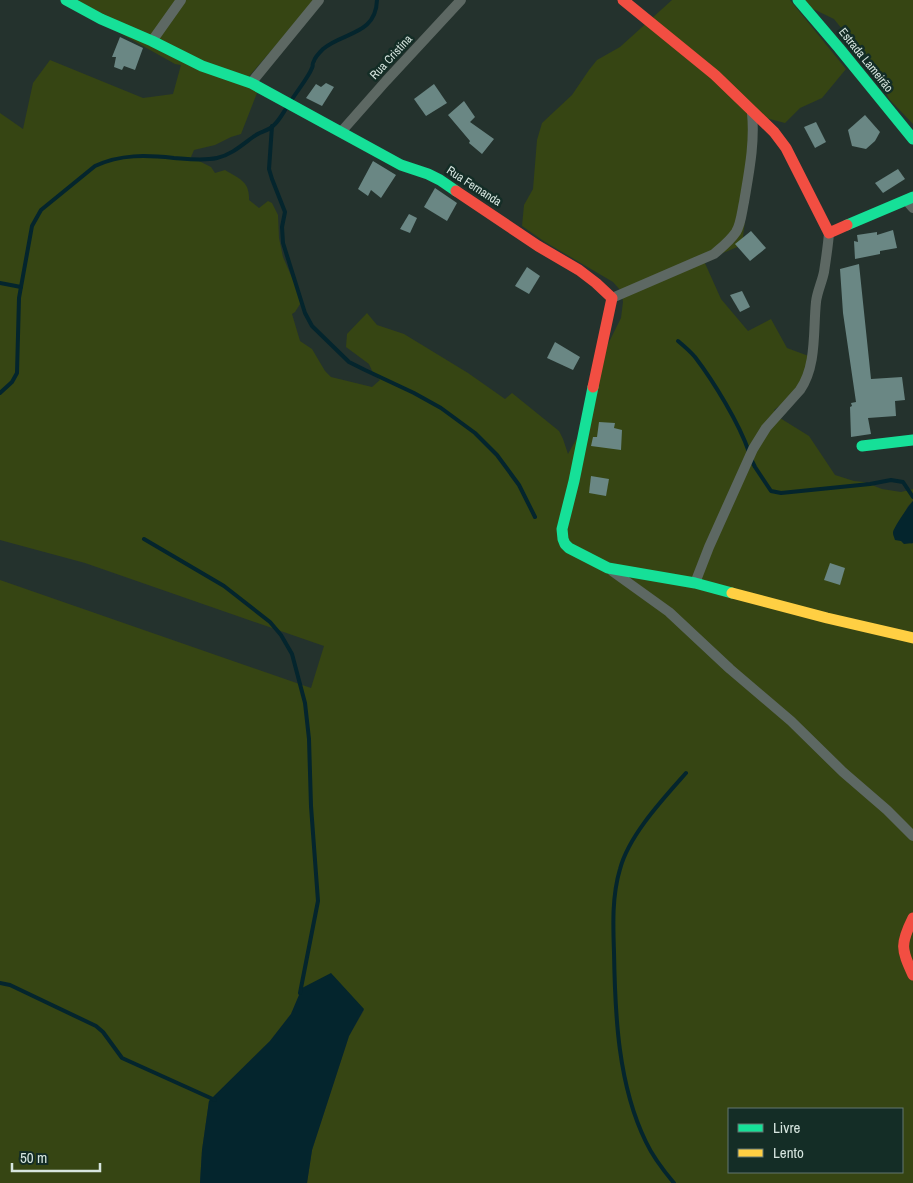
<svg xmlns="http://www.w3.org/2000/svg" width="913" height="1183" viewBox="0 0 913 1183" font-family="'Archivo Narrow',sans-serif">
<style>
.green{fill:#364513;fill-rule:evenodd}
.water{fill:#04252d}
.lines{fill:none;stroke-linecap:round;stroke-linejoin:round}
.stream{stroke:#04252d;stroke-width:4}
.building{fill:#6a8784}
.street{stroke:#5d6863;stroke-width:10}
.fast{stroke:#16e098;stroke-width:11}
.slow{stroke:#ffcf43;stroke-width:11}
.jam{stroke:#f24e42;stroke-width:11}
.labels{text-anchor:middle;stroke-width:5;stroke-linejoin:round;paint-order:stroke}
.street-label{font-size:12px;fill:#d6e5df;stroke:#142d26}
</style>
<rect width="100%" height="100%" fill="#24322d"/>
<!-- green -->
<g class="green">
<path d="M61,0h254l-71,82 13,11 -16,41 -10,3 -16,8 -21,5 -3,7 20,10 4,6 10,-3c13,8 25,11 24,30l10,8 9,-7 4,2 6,12 1,23 4,19 19,44 -7,11 -3,2 8,27 12,8 13,22 6,6 41,10 8,-7 -7,-7 -4,-9 -23,-17 1,-13 20,-21 10,12 27,9 64,39 37,26 7,-6 47,38 4,8 5,15 14,-25 26,-85 13,-26 2,-16 -2,-11 -8,-9 -68,-40 -23,-16 2,-21 9,-16 4,-49 5,-17 30,-28 17,-25 8,-10 23,-13 52,-47h118l56,69 -24,29 -22,10 -15,15 -27,-7 -16,129 -38,16 17,38 27,32 23,-12 16,29 27,10 -9,28 -31,24 6,8 29,18 26,39 19,6 10,1 18,7 19,3 12,-3v12l-5,5 -4,8 7,30 2,-1v640h-606l5,-33 37,-114 15,-26 -62,-22 -11,26 -21,27 -61,60 -7,49 -2,33h-200v-603l311,108 13,-42 -239,-83 -85,-23v-427l23,16 10,-46 17,-23 93,38 30,-4 8,-29 -6,-1zM729,1109h173v63h-173z"/>
<polygon points="804,0 913,0 913,124 889,99 874,69 834,19 809,7"/>
</g>
<!-- water -->
<g class="water">
<path d="M913,501v42l-9,1 -3,-3 -6,-1c-1,-4 -2,-4 -2,-8 1,-5 16,-27 20,-31z"/>
<polygon points="331,973 364,1009 349,1036 312,1150 307,1183 200,1183 202,1150 209,1101 270,1041 291,1014 302,988"/>
</g>
<g class="lines">
<!-- stream -->
<g class="stream">
<path d="M291,101c6,-10 17,-23 21,-33 2,-5 -1,-2 2,-7 1,-4 6,-9 9,-12 20,-17 53,-14 54,-49"/>
<polyline points="272,126 269,169 272,179 285,212 282,227 283,243 305,313 312,326 349,362 365,370 414,393 441,408 475,433 497,455 519,485 535,517"/>
<polyline points="0,283 21,287"/>
<path d="M678,341c6,5 12,10 17,16 19,25 44,66 54,95"/>
<path d="M0,393l12,-11 5,-9 2,-75 13,-72 9,-16 54,-44c26,-12 51,-11 79,-8 14,1 29,3 43,0 14,-3 25,-13 36,-21 6,-5 15,-6 20,-11 6,-5 10,-13 14,-19"/>
<polyline points="751,459 755,467 771,491 781,493 870,484 891,480 903,482 913,497"/>
<polyline points="144,539 224,586 270,622 281,635 292,654 305,703 309,739 311,806 318,901 300,993"/>
<polyline points="0,983 10,985 96,1026 103,1032 122,1058 215,1100"/>
<path d="M674,1183c-11,-13 -21,-26 -28,-41 -28,-57 -31,-127 -32,-190 -1,-28 -2,-56 6,-83 9,-34 43,-70 66,-96"/>
</g>
</g>
<!-- building -->
<g class="building">
<polygon points="120,37 143,48 135,70 124,66 122,70 114,67 116,57 112,57"/>
<polygon points="326,83 334,87 322,106 306,98 316,84 321,87"/>
<polygon points="434,84 447,103 426,116 414,99"/>
<polygon points="464,101 475,117 470,122 494,139 482,154 469,143 470,141 448,115"/>
<polygon points="865,115 880,132 875,141 866,149 852,146 848,130"/>
<polygon points="816,122 826,142 815,148 804,127"/>
<polygon points="373,161 396,175 381,198 371,190 368,196 358,189"/>
<polygon points="898,169 905,179 883,193 875,183"/>
<polygon points="435,188 457,203 447,221 424,207"/>
<polygon points="409,214 417,218 410,233 400,229"/>
<polygon points="893,230 897,248 880,251 880,254 855,259 854,241 858,242 857,235 877,232 877,235"/>
<polygon points="751,231 766,248 750,261 735,244"/>
<polygon points="859,264 871,379 902,377 905,400 895,401 896,416 868,418 871,434 851,437 850,407 852,406 851,403 856,402 843,313 840,269"/>
<polygon points="527,267 540,276 529,294 515,286"/>
<polygon points="742,291 750,307 740,312 730,295"/>
<polygon points="555,342 580,357 573,370 547,358"/>
<polygon points="599,422 615,423 614,428 622,430 621,450 591,446 593,437 597,437"/>
<polygon points="591,476 609,479 606,496 589,493"/>
<polygon points="830,563 845,568 840,585 824,580"/>
</g>
<g class="lines">
<!-- street -->
<g class="street">
<polyline points="152,41 181,0"/>
<polyline points="251,83 319,0"/>
<polyline points="341,132 386,81 461,0"/>
<polyline points="906,200 913,208"/>
<path d="M612,298l102,-44c8,-7 16,-13 22,-22 5,-8 6,-21 8,-30 5,-30 11,-59 8,-89"/>
<polyline points="612,571 669,612 730,669 791,721 843,772 887,810 913,836"/>
<path d="M695,583l14,-36 44,-98 13,-21 34,-38c17,-24 13,-60 16,-88 1,-10 6,-20 8,-30 2,-13 4,-26 5,-39"/>
</g>
<!-- fast -->
<g class="fast">
<polyline points="66,0 101,19 152,41 202,66 251,83 401,165 428,174 440,180 456,191"/>
<polyline points="798,0 839,48 913,139"/>
<polyline points="847,225 913,197"/>
<polyline points="593,387 574,481 562,529 563,539 565,544 569,548 608,568 695,583 732,593"/>
<polyline points="862,446 913,440"/>
</g>
<!-- slow -->
<polyline class="slow" points="732,593 827,618 913,638"/>
<!-- jam -->
<g class="jam">
<polyline points="623,0 715,75 774,132 786,148 829,233 847,225"/>
<polyline points="456,191 538,246 579,270 596,283 612,298 593,387"/>
<path d="M913,918c-13,26 -12,31 0,57"/>
</g>
</g>
<g class="labels">
<!-- street labels -->
<g class="street-label">
<text transform="translate(391 57) rotate(-47)" y="4">Rua Cristina</text>
<text transform="translate(866 60) rotate(51)" y="4">Estrada Lameirão</text>
<text transform="translate(474 186) rotate(33)" y="4">Rua Fernanda</text>
</g>
</g>
<!-- legend -->
<rect x="728" y="1108" width="175" height="65" fill="#142d26" stroke="#627770"/>
<rect x="738" y="1124" width="25" height="8" fill="#16e098" stroke="#627770"/>
<text x="773" y="1133" font-size="15" fill="#d6e5df">Livre</text>
<rect x="738" y="1149" width="25" height="8" fill="#ffcf43" stroke="#627770"/>
<text x="773" y="1158" font-size="15" fill="#d6e5df">Lento</text>
<!-- scale -->
<path d="M12 1163v8h88v-8" fill="none" stroke="#d6e5df" stroke-width="2.5"/>
<text x="20" y="1163" font-size="15" fill="#d6e5df" stroke="#142d26" stroke-width="4" paint-order="stroke">50 m</text>
</svg>
